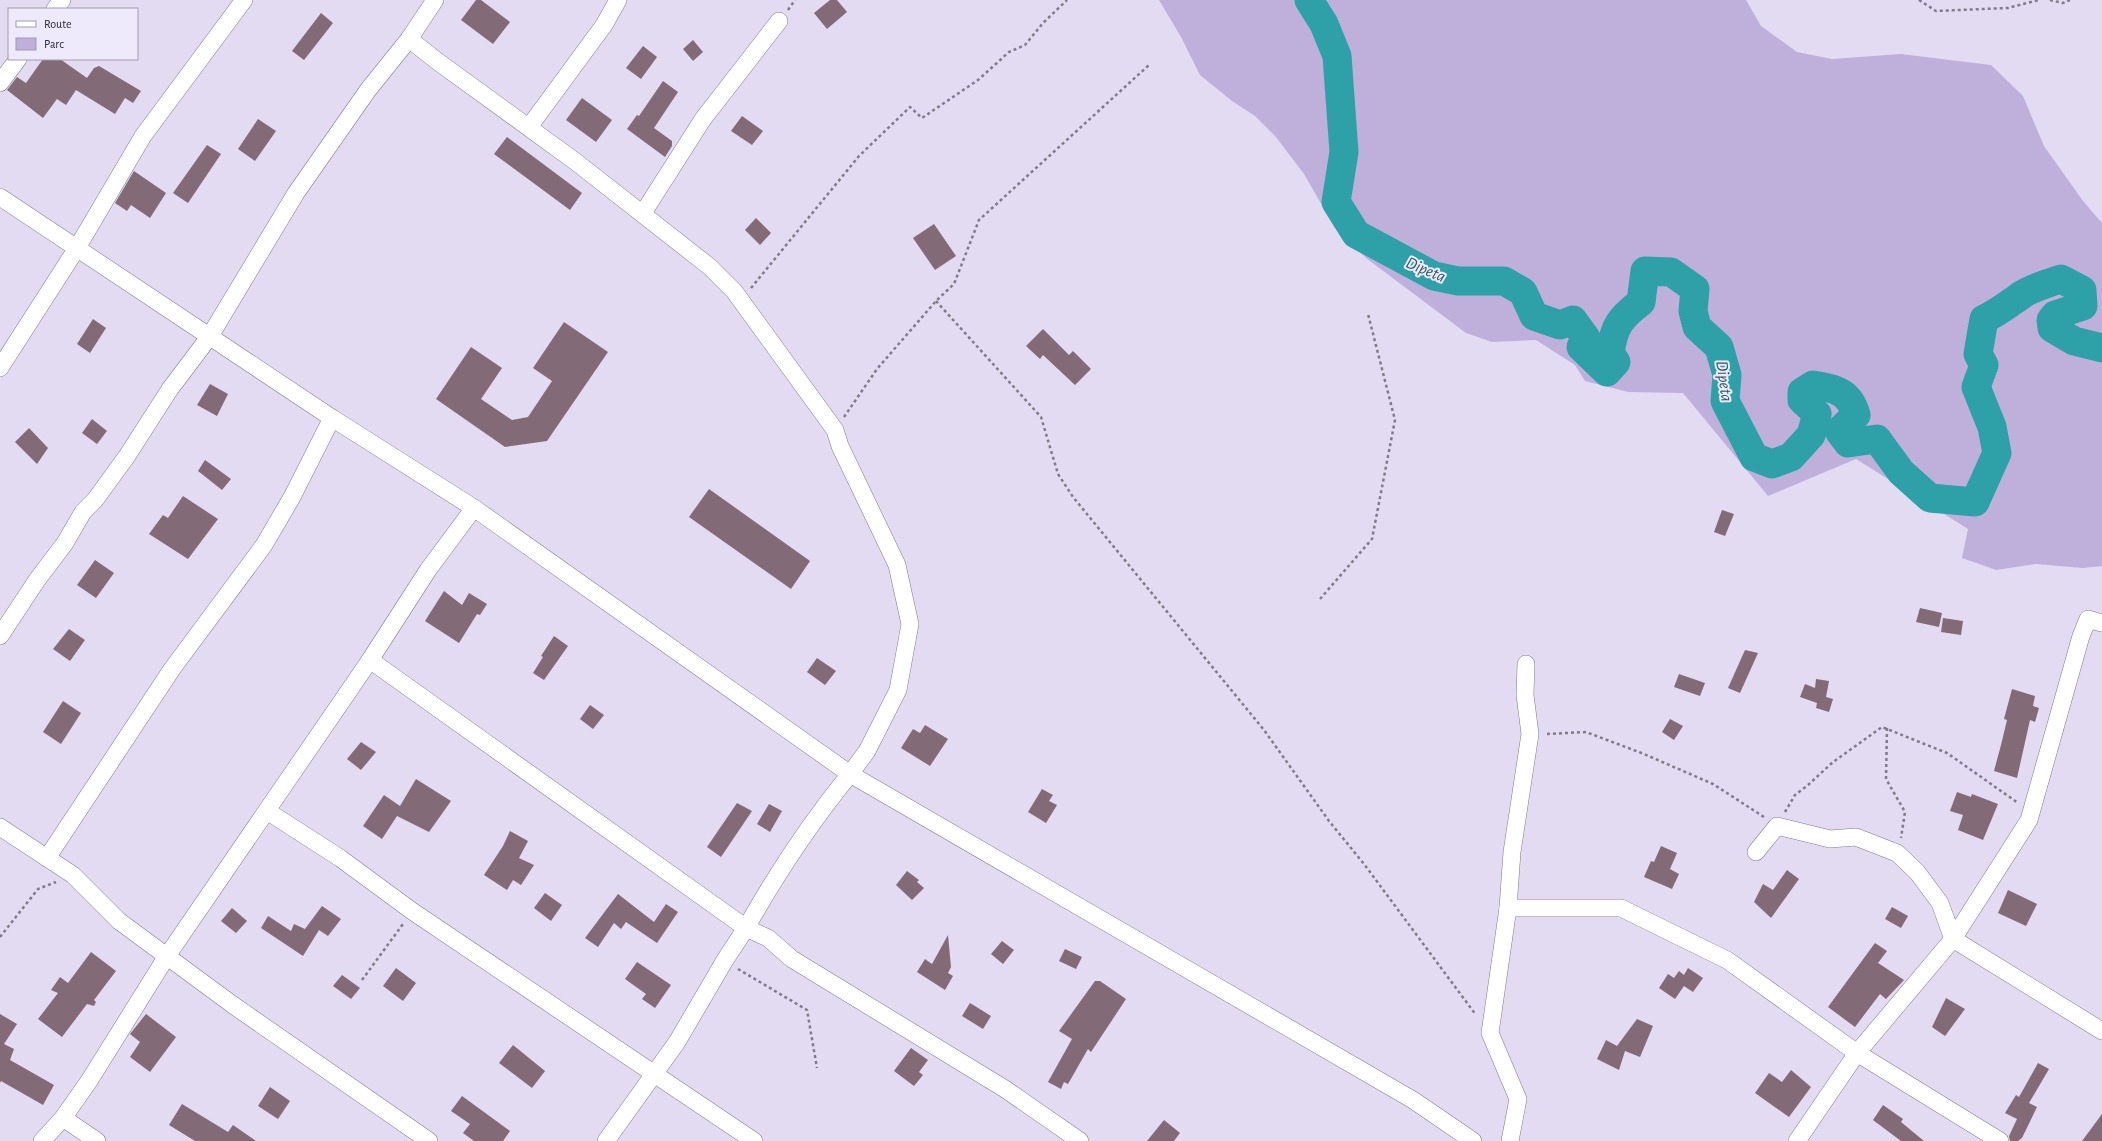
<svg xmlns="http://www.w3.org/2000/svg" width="2102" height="1141" viewBox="0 0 2102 1141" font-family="'Alegreya Sans',sans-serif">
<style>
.green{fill:#bfb0db}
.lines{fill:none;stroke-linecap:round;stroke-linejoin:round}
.river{stroke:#2ea1a8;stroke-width:29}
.building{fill:#826b76}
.minor-casing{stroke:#817a8f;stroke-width:18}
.path{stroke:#807b8a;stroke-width:2.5;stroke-dasharray:3 3;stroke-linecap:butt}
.minor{stroke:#fff;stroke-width:17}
.labels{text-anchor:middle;stroke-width:4;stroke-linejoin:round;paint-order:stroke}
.water-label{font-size:17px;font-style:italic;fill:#29585b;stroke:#efe9fc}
</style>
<rect width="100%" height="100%" fill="#e3dbf2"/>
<!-- green -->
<polygon class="green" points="1159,0 1746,0 1761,26 1797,52 1832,59 1901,54 1991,65 2023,96 2044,146 2083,201 2102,223 2102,566 2083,568 2036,564 1996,570 1962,558 1968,529 1856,459 1768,496 1683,393 1628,392 1585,381 1575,365 1536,340 1492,342 1466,333 1366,258 1335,228 1304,174 1276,137 1255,116 1232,101 1200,75 1181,37"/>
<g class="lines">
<!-- river -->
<path class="river" d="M1309,0l15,24 13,32 7,96 -8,50 20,32 78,42 24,5h46l19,11 11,24 26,9 13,-5 13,18 -5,9 26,25 9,-10 -6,-9c4,-27 10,-35 31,-51l4,-31 26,1 24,17 -2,22 4,16 22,20 8,28 -2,26 29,56 18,7 19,-7 20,-22 6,-21 -15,-14v-8l11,-7c22,3 37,7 43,30l-17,16 9,12 29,-4 24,33 29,26 45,4 22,-49 -5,-26 -16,-40 8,-22 -6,-11 6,-35c14,-6 26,-16 39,-25 12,-7 25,-11 38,-15l21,11 1,16 -28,9 -4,5 1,8 22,13 28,7"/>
</g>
<!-- building -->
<g class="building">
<polygon points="476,0 481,0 510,22 493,44 461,20"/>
<polygon points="830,0 837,0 847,12 827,29 814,13"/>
<polygon points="321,13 333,23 304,60 292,51"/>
<polygon points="693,40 703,52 693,61 683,49"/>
<polygon points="643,46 657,57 641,79 626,68"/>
<polygon points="43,59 60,59 87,78 94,68 99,66 141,91 133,103 125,98 115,114 76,90 66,105 57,99 43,118 7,90 17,77 26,83"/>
<polygon points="663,81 678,92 654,128 672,141 672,146 665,157 627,129 637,115 639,116"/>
<polygon points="582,98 612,120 596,142 566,120"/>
<polygon points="742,116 763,131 752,145 731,131"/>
<polygon points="258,119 276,131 255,161 238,149"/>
<polygon points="507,137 582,193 570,210 494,154"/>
<polygon points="207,145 221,154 188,203 173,193"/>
<polygon points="134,171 166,193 150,218 131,205 127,211 115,203"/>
<polygon points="756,218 771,233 760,245 745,230"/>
<polygon points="934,224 956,256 935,270 913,238"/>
<polygon points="93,319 106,328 90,353 77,344"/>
<polygon points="564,322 608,352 547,441 505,447 436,399 471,347 502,368 481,399 512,420 528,417 552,381 533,368"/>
<polygon points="1043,329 1069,355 1073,351 1091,369 1075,385 1043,355 1040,359 1026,346"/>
<polygon points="210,384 228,394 217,416 197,405"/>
<polygon points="92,419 107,431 97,444 82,433"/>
<polygon points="29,428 48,448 37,464 15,442"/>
<polygon points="205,460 231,479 222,490 198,471"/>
<polygon points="709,489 810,561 791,589 689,517"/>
<polygon points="183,496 218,519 188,559 149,534 163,515 168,518"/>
<polygon points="1722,510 1734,514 1725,536 1714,532"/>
<polygon points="95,560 114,573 96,598 77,585"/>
<polygon points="444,591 462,605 469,593 487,604 480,615 477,614 459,643 425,621"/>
<polygon points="1920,608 1942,613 1939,627 1916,622"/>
<polygon points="1943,618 1963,621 1961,635 1941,632"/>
<polygon points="69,629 85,640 70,661 53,649"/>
<polygon points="554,636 568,646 544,680 533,673 543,657 541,656"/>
<polygon points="1745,650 1758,653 1740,693 1728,688"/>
<polygon points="817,658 836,671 825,685 807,672"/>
<polygon points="1679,674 1705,683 1700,696 1674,687"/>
<polygon points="1816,679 1829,681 1826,697 1833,699 1829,712 1816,708 1817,703 1800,697 1805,684 1815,688"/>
<polygon points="2012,689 2035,696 2033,706 2039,708 2035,722 2030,720 2017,778 1994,771 2001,745 2007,720 2004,719"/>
<polygon points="63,701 81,713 61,744 43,732"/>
<polygon points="590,705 604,715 593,729 580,719"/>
<polygon points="1670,719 1683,726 1674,740 1662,732"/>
<polygon points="925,725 948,739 930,766 901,748 913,729 920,733"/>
<polygon points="361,742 376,752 361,770 347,759"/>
<polygon points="416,779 451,801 429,832 397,816 382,839 363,826 384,795 400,806"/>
<polygon points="1042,789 1053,795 1049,801 1057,805 1046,823 1028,812"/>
<polygon points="1957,792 1971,797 1972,794 1998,804 1983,840 1958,830 1963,815 1950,811"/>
<polygon points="737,803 752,811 721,857 707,847"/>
<polygon points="769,804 782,811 770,832 757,824"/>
<polygon points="510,831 528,841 519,858 534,865 521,885 513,880 507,890 484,875 503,846"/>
<polygon points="1661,846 1677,853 1670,869 1679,874 1672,889 1644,877 1651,861 1654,862"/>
<polygon points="1787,870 1799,879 1771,918 1754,902 1763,884 1773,890"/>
<polygon points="907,871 919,880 917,882 924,888 912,900 896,885"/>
<polygon points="2008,890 2037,904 2026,926 1998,913"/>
<polygon points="545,893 562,905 551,921 534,908"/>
<polygon points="618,894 654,922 666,904 678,912 657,943 626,922 621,929 614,923 598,947 585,938"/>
<polygon points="322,906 341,919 328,936 319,930 303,956 261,928 268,916 291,931 294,924 305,929"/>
<polygon points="1892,907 1908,916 1901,928 1885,919"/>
<polygon points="232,908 247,921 236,933 221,921"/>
<polygon points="948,935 951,967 948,973 953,976 945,990 917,972 925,959 932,964"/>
<polygon points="1002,941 1014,950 1003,964 991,954"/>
<polygon points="1875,943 1887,951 1878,963 1904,980 1886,999 1880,994 1855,1027 1828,1007"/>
<polygon points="1065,949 1082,957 1076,969 1059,961"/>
<polygon points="91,952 116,971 94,1000 96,1002 94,1006 87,1004 62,1037 38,1019 58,993 51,990 60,977 68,983"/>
<polygon points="637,962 671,985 655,1008 642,999 646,994 625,979"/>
<polygon points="396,968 416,983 403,1001 383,986"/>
<polygon points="1688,968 1703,978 1693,992 1684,986 1675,999 1659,988 1668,974 1674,978 1679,971 1684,975"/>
<polygon points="342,975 360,988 351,999 333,986"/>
<polygon points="1095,981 1100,981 1126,999 1091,1052 1088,1049 1068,1084 1064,1082 1061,1089 1048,1082 1072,1039 1059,1031"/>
<polygon points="1946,998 1965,1009 1945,1036 1932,1027"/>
<polygon points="970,1003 991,1016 983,1029 962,1016"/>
<polygon points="0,1014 17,1024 4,1044 14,1049 10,1060 54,1085 43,1105 1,1081 0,1083"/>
<polygon points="146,1014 176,1037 150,1072 130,1057 140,1042 130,1034"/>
<polygon points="1637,1019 1653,1026 1640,1057 1625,1051 1619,1070 1597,1059 1606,1040 1617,1046"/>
<polygon points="513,1045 545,1071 532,1088 499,1063"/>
<polygon points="911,1048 928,1060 919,1072 923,1075 914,1086 894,1071"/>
<polygon points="2038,1063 2049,1069 2029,1103 2037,1107 2022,1138 2018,1141 2010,1141 2009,1136 2017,1119 2005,1113 2016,1095 2019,1097"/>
<polygon points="1791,1070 1811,1087 1789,1117 1755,1093 1769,1073 1782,1082"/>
<polygon points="270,1087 290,1101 278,1119 258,1106"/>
<polygon points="462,1096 510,1131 503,1141 474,1141 463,1133 470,1124 451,1111"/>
<polygon points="182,1104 228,1132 233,1125 256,1141 195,1141 169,1125"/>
<polygon points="1883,1105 1903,1119 1901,1122 1924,1141 1901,1141 1873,1120"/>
<polygon points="2102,1114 2102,1141 2082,1141"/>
<polygon points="1164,1120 1180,1133 1174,1141 1147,1141"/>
</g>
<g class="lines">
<defs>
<g id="minor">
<polyline points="55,9 62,0"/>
<polyline points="409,39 437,61 576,162 710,267 734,291 835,430 840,446 897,565 910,624 898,690 867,751 850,774 1413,1100 1473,1141"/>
<polyline points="0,83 18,59"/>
<polyline points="529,127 604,25 618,0"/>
<path d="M0,197l332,221 142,90 376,266c-40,49 -73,99 -104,154l-376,-268"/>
<polyline points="643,213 703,119 779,21"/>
<polyline points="0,368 77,248 143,136 244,0"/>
<polyline points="0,636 37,580 65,543 83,512 95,500 127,456 170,389 210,336 296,193 368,90 409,39 435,0"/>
<polyline points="267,811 340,858 412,911 754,1141"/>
<polyline points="0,827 73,875 119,921 233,1005 429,1141"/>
<polyline points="1756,852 1777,826 1830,839 1856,837 1897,853 1917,872 1940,903 1953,939 2102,1031"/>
<polyline points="47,858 172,669 264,545 292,497 332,418"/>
<polyline points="1508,908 1621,908 1727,960 1857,1053 2000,1141"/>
<polyline points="63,1118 97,1141"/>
<polyline points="42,1141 63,1118 89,1081 167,956 370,660 428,570 474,508"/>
<polyline points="606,1141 677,1042 725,960 746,928 768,938 792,959 1005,1089 1080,1141"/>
<polyline points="1510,1141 1518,1099 1490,1033 1508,908 1512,852 1530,734 1525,695 1526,664"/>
<polyline points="1797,1141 1857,1053 1953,939 2029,820 2081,636 2088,619 2102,623"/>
</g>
</defs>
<!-- minor casing -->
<use href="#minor" class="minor-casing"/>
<!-- path -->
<g class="path">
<polyline points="1919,0 1936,11 2008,8 2039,0"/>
<polyline points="2050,0 2063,3 2070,0"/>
<polyline points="788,10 795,0"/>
<polyline points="751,288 859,156 910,107 922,118 978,80 1009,52 1025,45 1043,23 1067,0"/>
<polyline points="936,301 1041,417 1058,474 1073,497 1264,730 1329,821 1364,864 1476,1015"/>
<polyline points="844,417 877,369 936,301 954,284 979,220 1149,65"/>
<polyline points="1320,599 1372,539 1395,420 1368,314"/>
<polyline points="1887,728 1886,779 1905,812 1901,838"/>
<polyline points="1547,734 1586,732 1644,754 1713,784 1764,817"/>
<polyline points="1785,812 1795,795 1808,785 1833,762 1882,727 1947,753 2018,803"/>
<polyline points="0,937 38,889 56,882"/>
<polyline points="738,969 807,1010 817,1068"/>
<polyline points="362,980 403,924"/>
</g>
<!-- minor -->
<use href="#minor" class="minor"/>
</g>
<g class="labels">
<!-- water labels -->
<g class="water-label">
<text transform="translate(1426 269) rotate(23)" y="6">Dipeta</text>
<text transform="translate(1725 381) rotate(82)" y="6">Dipeta</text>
</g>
</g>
<!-- legend -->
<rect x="8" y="8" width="130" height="52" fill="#efe9fc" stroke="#a29dac"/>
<rect x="16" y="21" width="20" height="6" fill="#ffffff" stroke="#a29dac"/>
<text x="44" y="28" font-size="12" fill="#2e2b33">Route</text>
<rect x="16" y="38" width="20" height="12" fill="#bfb0db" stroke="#a29dac"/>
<text x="44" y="48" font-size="12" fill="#2e2b33">Parc</text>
</svg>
